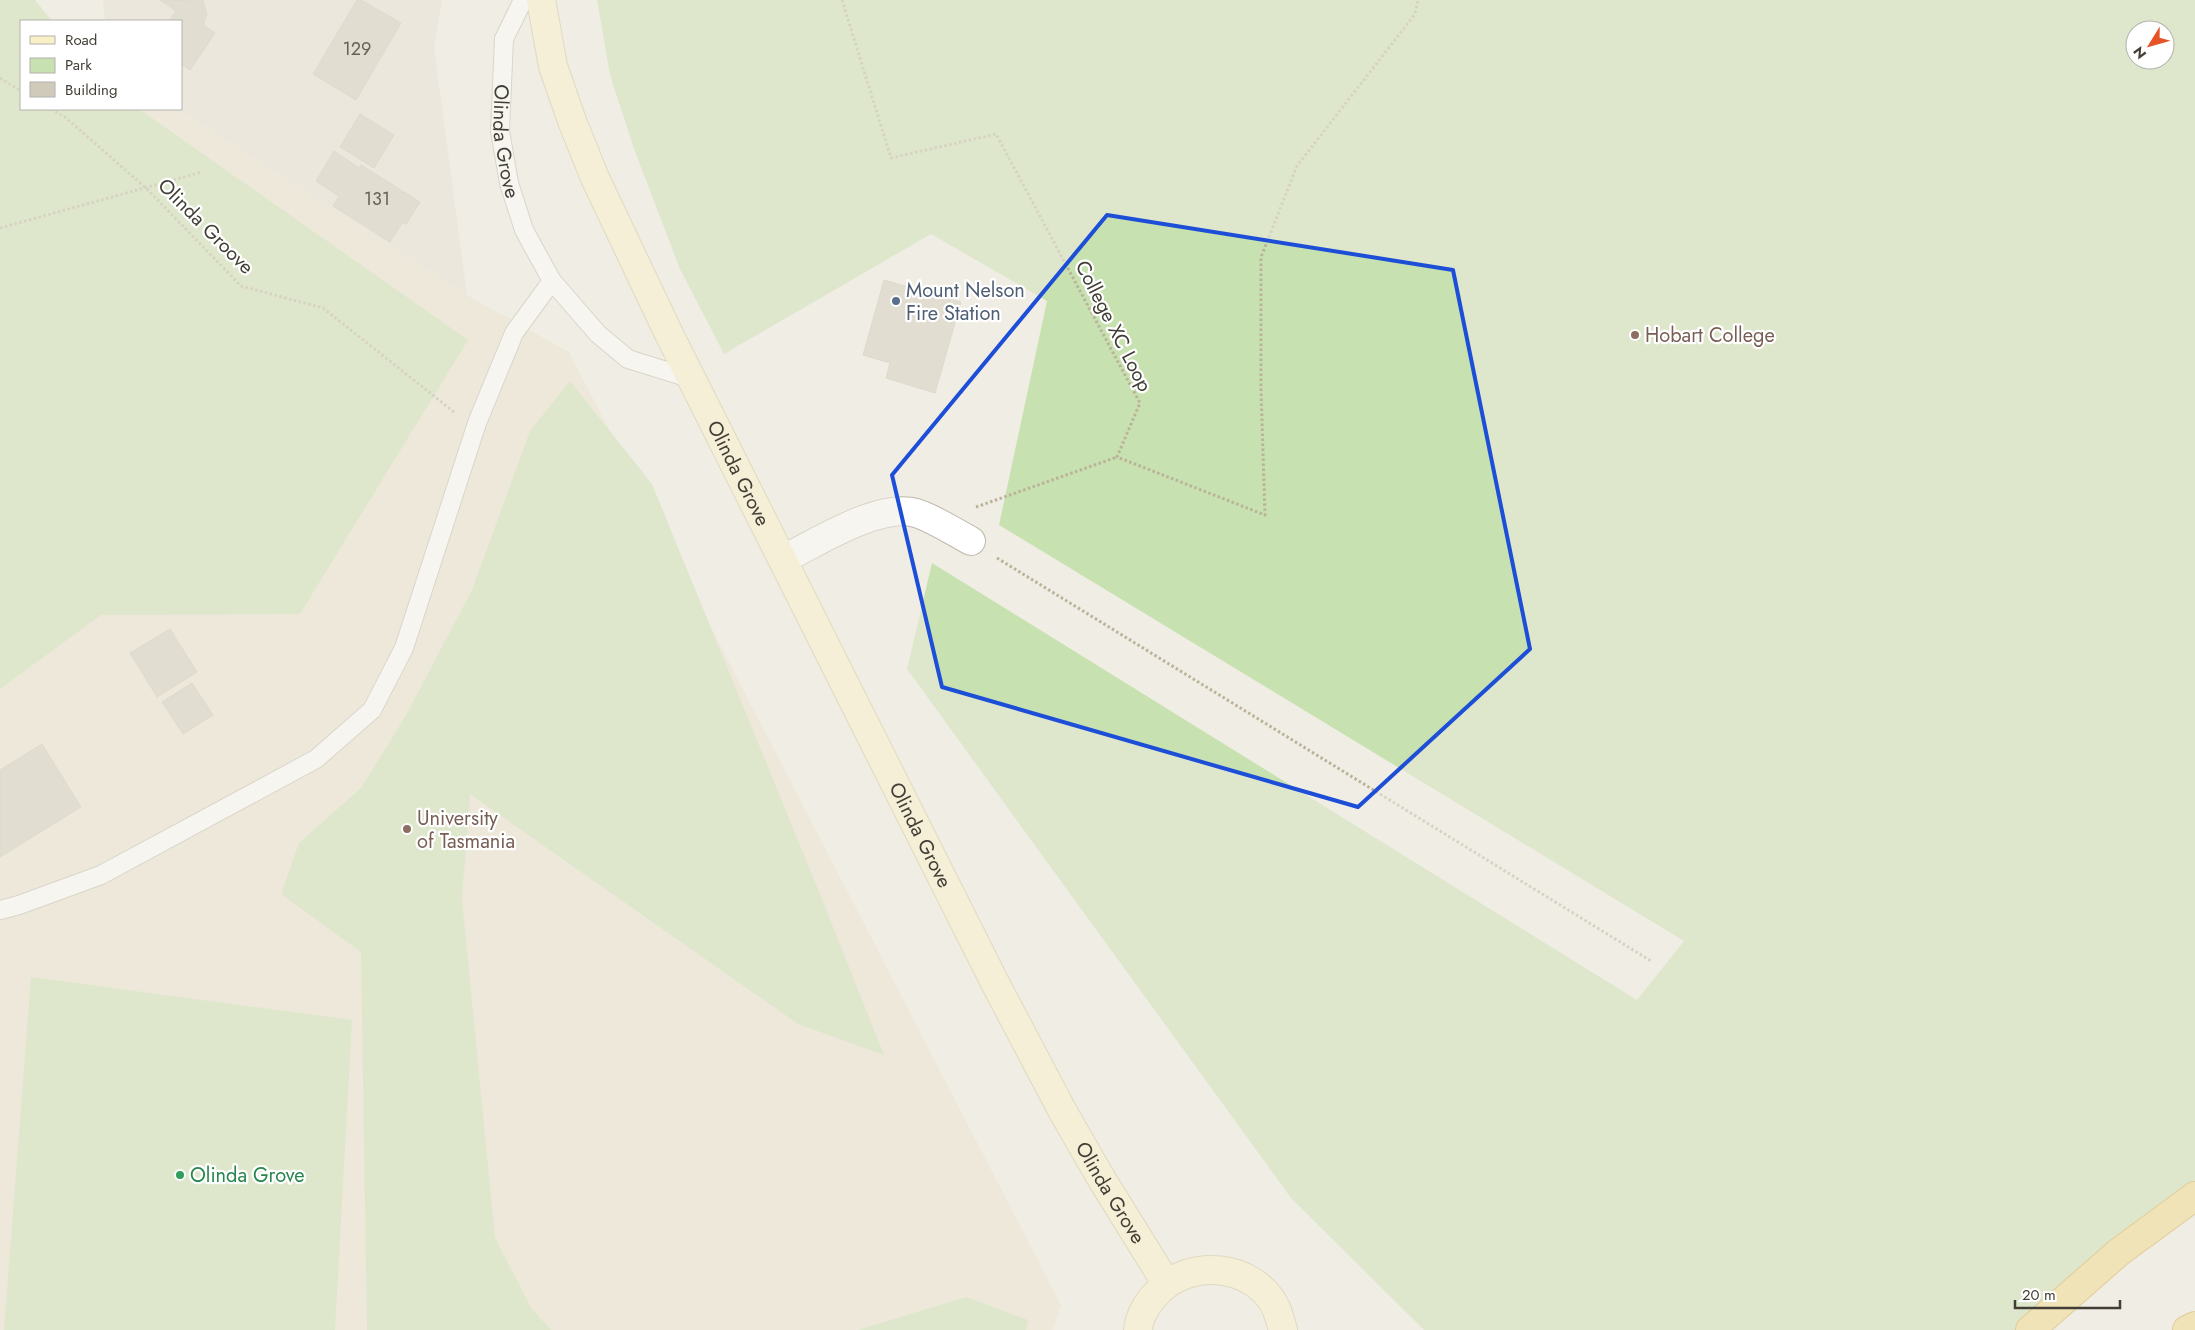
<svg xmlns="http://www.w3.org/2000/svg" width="2195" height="1330" viewBox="0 0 2195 1330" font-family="Jost,sans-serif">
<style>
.residential{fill:#e4e0d3}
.education{fill:#e8e3cf}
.green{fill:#c7e1b0;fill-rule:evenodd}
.building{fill:#d0cabb;stroke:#cac2af}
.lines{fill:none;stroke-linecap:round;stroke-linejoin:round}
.service-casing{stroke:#bdb8ab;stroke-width:20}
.minor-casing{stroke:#bdb8ab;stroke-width:30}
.secondary-casing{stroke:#ccc297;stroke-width:30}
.trunk-casing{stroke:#cda541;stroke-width:30}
.path{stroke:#bbb29a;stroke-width:3;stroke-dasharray:2.5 2.5;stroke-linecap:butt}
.service{stroke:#fff;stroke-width:18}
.minor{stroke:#fff;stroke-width:28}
.secondary{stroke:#f9f1c5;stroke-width:28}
.trunk{stroke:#f2d884;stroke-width:28}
.marked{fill:none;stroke:#1d4ed8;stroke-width:4;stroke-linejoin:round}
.service-dot{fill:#5c6f8a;stroke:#fff;stroke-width:2}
.education-dot{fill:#8d6e63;stroke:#fff;stroke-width:2}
.leisure-dot{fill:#2e9e5b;stroke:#fff;stroke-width:2}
.labels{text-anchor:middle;stroke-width:4.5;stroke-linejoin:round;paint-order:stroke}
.number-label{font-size:18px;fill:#666156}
.street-label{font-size:20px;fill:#423e35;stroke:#fff}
.service-label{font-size:20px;fill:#4e5e75;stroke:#fff;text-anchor:start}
.education-label{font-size:20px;fill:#785e54;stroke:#fff;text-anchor:start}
.leisure-label{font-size:20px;fill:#27864d;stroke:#fff;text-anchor:start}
</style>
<rect width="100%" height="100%" fill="#f0ede4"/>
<!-- residential -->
<polygon class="residential" points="103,0 442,0 434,47 467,295 177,109 181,109 181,21 105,21"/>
<!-- education -->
<polygon class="education" points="0,0 5,0 21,21 21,109 177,109 467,295 569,352 1061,1305 1053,1330 0,1330"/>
<!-- green -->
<g class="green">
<polygon points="0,0 35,0 52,21 21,21 21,109 139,109 468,340 300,614 101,615 0,689"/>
<path d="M597,0h1598v1196l-165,134h-606l-133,-132 -384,-529 25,-106 705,437 47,-59 -685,-416 48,-224 -116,-67 -207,120 -44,-85 -46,-120 -24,-74zM2135,30h30v30h-30z"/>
<polygon points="570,381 652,484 818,889 884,1055 798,1024 470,794 462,899 495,1238 531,1308 551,1330 367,1330 361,952 281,894 299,843 361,788 405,717 472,590 530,431"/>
<polygon points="31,977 352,1020 335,1330 4,1330"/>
<polygon points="966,1297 1028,1320 1026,1330 858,1330"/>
</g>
<!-- building -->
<g class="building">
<polygon points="160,0 203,1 207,14 203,25 215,33 190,70 181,64 181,21 169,21 176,11"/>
<polygon points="357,0 361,0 401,23 356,100 313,74"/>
<polygon points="360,114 394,135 374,168 340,147"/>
<polygon points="334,151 359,168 361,165 420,202 406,224 402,223 390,242 333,206 339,196 316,181"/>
<polygon points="884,280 961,302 935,393 886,378 890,363 863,355"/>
<polygon points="170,629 197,672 157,697 130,653"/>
<polygon points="192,683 213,715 183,734 162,702"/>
<polygon points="42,744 81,807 0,857 0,770"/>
</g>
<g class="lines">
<defs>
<g id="service">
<path id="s1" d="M523,0l-19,39 -4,92 9,52 15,47 28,51 46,53 30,25 64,20"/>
<polyline points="0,910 19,905 101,875 316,759 372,710 404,648 477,423 514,333 552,281"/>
</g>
<path id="minor" d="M783,559c34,-16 96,-57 133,-46 19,6 38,19 55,28"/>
<g id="secondary">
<path id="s2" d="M541,0l12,66 19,55 23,57 73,154 326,649 69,131 38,66 65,105"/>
<path d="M1138,1330c1,-14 10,-28 19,-37 32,-35 97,-30 119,15 3,7 5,15 7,22"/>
</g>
<g id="trunk">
<polyline points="2030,1330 2119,1252 2195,1196"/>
<polyline points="2187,1330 2195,1326"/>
</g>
</defs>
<!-- service casing -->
<use href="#service" class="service-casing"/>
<!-- minor casing -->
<use href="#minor" class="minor-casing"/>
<!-- secondary casing -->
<use href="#secondary" class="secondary-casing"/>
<!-- trunk casing -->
<use href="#trunk" class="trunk-casing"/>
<!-- path -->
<g class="path">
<polyline points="842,0 891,158 996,134 1140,403 1117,457 1265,515 1261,390 1261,257 1297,166 1415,14 1418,0"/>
<polyline points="0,78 21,91"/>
<polyline points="51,109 65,117 146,188 241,286 323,308 454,412"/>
<polyline points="0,228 202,172"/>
<polyline points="976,507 1117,457"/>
<polyline points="997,558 1651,961"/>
</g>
<!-- service -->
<use href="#service" class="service"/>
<!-- minor -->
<use href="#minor" class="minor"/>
<!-- secondary -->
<use href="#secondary" class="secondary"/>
<!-- trunk -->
<use href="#trunk" class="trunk"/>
</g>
<!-- marked area -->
<path d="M0 0H2195V1330H0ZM1107,215l346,55 77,379 -172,158 -416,-120 -50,-212z" fill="#f0ede4" fill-opacity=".55" fill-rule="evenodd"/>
<path class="marked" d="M1107,215l346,55 77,379 -172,158 -416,-120 -50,-212z"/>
<!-- markers -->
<circle class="service-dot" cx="896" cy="301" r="5"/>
<g class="education-dot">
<circle cx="1635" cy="335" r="5"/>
<circle cx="407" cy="829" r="5"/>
</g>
<circle class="leisure-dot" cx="180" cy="1175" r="5"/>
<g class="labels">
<!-- number labels -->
<g class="number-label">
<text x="357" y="55">129</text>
<text x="377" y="205">131</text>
</g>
<!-- street labels -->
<g class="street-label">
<text dy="7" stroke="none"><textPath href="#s1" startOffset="146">Olinda Grove</textPath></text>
<text transform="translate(206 226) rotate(45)" y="7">Olinda Groove</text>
<text transform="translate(1114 326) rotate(63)" y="7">College XC Loop</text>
<text dy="7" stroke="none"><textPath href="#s2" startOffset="515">Olinda Grove</textPath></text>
<text dy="7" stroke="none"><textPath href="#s2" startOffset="920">Olinda Grove</textPath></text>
<text dy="7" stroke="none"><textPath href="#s2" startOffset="1325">Olinda Grove</textPath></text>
</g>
<!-- service labels -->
<g class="service-label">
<text x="906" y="297">Mount Nelson<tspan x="906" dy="23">Fire Station</tspan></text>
</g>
<!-- education labels -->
<g class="education-label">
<text x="1645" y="342">Hobart College</text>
<text x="417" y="825">University<tspan x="417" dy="23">of Tasmania</tspan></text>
</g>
<!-- leisure labels -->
<g class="leisure-label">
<text x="190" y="1182">Olinda Grove</text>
</g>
</g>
<!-- legend -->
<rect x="20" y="20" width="162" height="90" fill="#ffffff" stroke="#b3b2ae"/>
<rect x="30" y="36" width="25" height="8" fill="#f9f1c5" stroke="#b3b2ae"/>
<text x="65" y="45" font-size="15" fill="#423e35">Road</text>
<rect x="30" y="58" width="25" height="15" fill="#c7e1b0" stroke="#b3b2ae"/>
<text x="65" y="70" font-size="15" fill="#423e35">Park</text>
<rect x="30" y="82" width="25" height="15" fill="#d0cabb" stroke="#b3b2ae"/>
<text x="65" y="95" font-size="15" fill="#423e35">Building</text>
<!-- north arrow -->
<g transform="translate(2150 45) rotate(233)"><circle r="24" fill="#ffffff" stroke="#b3b2ae"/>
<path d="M0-4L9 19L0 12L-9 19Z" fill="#e55327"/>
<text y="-8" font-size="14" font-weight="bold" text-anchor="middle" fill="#423e35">N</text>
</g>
<!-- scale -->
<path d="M2015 1300v8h105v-8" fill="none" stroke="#423e35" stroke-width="2.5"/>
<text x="2022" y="1300" font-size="15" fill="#423e35" stroke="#ffffff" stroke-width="4" paint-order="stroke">20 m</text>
</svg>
